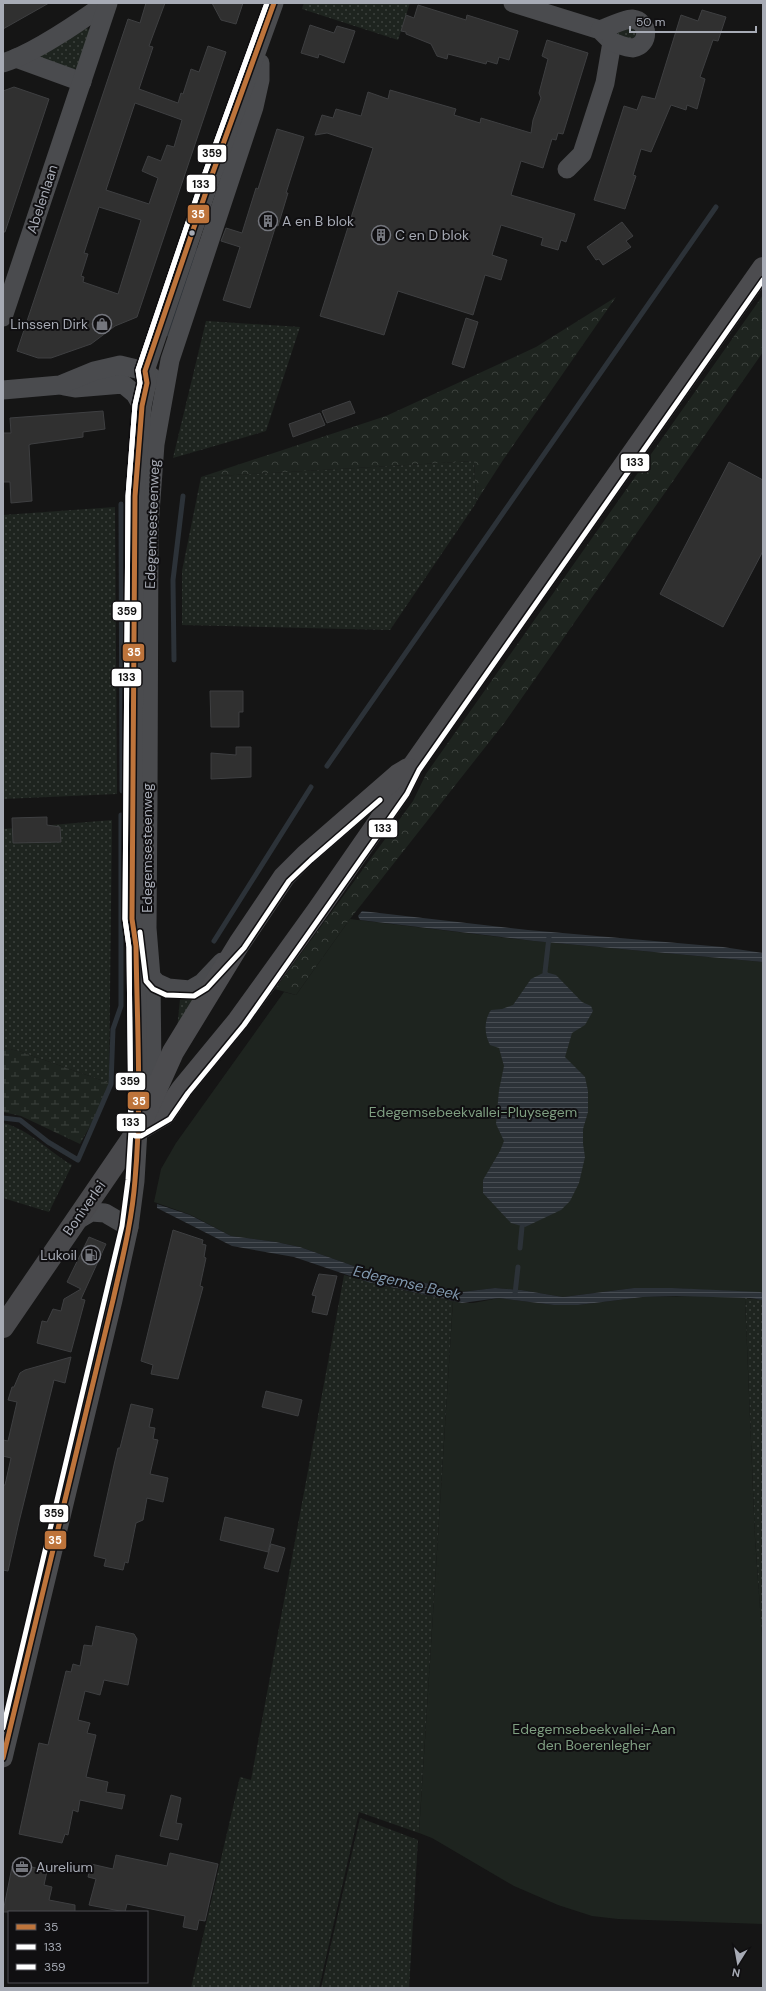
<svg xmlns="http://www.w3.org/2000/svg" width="766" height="1991" viewBox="0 0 766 1991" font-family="'DM Sans',sans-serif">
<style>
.grass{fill:url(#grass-dots)}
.forest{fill:url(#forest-crowns)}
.wetland{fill:url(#wetland-marsh)}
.park{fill:#1e241f}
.water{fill:url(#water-rules)}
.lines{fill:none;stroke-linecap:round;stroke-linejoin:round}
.stream{stroke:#2c3238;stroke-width:5}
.building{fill:#303030;stroke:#3e3f41;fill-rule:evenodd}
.street{stroke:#4a4b4e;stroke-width:19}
.secondary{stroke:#49494c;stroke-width:22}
.highway{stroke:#4c4c4f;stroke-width:22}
.bus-1-casing{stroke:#100f11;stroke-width:8}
.bus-2-casing{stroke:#100f11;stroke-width:8}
.bus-3-casing{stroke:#100f11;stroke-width:8}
.bus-1{stroke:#be743b;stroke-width:5}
.bus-2{stroke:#fff;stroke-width:5}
.bus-3{stroke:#fff;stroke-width:5}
.bus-dot{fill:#a7abb5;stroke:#100f11;stroke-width:1.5}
.labels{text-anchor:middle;stroke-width:4;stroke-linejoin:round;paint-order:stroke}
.street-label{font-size:14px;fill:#a7abb5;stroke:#100f11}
.poi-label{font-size:14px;fill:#a7abb5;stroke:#100f11;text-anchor:start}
.park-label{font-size:14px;fill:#7f9f82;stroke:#100f11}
.water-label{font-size:15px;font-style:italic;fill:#8098ae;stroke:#100f11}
.line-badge{stroke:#100f11;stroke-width:1.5}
.badge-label{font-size:11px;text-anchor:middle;font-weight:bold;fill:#fff}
.pale-badge-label{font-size:11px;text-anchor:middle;font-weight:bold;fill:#111}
</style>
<defs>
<pattern id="grass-dots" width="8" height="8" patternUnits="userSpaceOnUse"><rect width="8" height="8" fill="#1e241f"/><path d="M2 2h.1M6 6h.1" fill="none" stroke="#3c413d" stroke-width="1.8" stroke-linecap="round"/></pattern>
<pattern id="forest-crowns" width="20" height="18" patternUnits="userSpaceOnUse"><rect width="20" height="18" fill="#1e241f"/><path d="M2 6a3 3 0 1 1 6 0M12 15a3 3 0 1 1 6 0" fill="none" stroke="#3c413d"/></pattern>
<pattern id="wetland-marsh" width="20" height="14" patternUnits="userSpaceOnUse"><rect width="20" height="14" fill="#1e241f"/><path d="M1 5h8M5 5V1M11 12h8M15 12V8" fill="none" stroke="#3c413d"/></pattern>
<pattern id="water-rules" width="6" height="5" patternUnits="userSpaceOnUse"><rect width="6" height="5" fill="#2c3238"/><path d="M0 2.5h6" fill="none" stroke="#484d53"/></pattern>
</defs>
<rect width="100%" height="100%" fill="#151515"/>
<!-- grass -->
<g class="grass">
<polygon points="304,3 410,3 398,40 302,9"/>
<polygon points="637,26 635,40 617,35 618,32"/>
<polygon points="87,27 90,32 77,68 73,70 40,59 38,53"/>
<polygon points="206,321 300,327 266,431 173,458"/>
<polygon points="474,461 476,503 390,630 182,625 182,571 201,477"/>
<polygon points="115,507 117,794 3,799 3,515"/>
<polygon points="112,820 109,1083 19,1051 3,1048 3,829"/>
<polygon points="190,997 194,999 177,1030 180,999"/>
<path d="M3,1123c26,6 46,29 69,42l-23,47 -46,-14z"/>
<polygon points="344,1275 384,1286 453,1301 419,1833 359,1812 319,1988 191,1988 240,1777 251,1780"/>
<polygon points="745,1298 763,1300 763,1650 755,1538"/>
<polygon points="360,1818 418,1840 409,1988 321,1988"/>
</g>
<!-- forest -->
<g class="forest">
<polygon points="763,295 763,352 505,722 350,919 296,995 275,989 413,801 426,774"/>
<polygon points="616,297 503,460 476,502 474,461 201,477 386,416 536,347"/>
</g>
<!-- wetland -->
<polygon class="wetland" points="3,1048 19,1051 109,1083 99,1110 80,1144 21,1116 3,1112"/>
<!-- park -->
<g class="park">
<polygon points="350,919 534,941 763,962 763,1293 672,1288 634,1288 563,1297 521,1290 495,1288 461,1292 430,1284 365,1270 300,1247 276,1242 231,1236 191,1215 154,1202 161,1169 176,1143 284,992 296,995"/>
<polygon points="698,1296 745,1298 755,1538 763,1650 763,1924 618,1919 592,1916 558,1905 514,1886 432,1838 419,1833 453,1301 462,1303 473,1303 499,1298 554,1305 578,1305 643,1297"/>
</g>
<!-- water -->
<g class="water">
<polygon points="362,911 528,930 723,947 763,953 763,962 534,941 360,920 358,916"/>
<path d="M545,972l11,3 26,27 9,4 2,5 -8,14 -13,8 -7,24 20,20 3,14v21l-5,17v15l2,13 -6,26 -9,18 -9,9 -36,17 -14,-4 -28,-30v-13l17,-29 4,-10 -8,-17 3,-34 5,-24 -5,-18 -9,-3c-6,-11 -6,-25 1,-35l11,-1 11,-4 18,-26z"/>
<polygon points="157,1204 190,1215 231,1236 276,1242 300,1247 365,1270 430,1284 461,1292 495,1288 521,1290 563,1297 634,1288 672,1288 760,1292 763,1293 763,1300 750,1298 676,1296 643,1297 578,1305 554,1305 499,1298 462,1303 368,1282 294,1257 232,1246 157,1208"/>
</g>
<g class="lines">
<!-- stream -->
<g class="stream">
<polyline points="168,334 196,251"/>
<polyline points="121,504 122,791"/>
<polyline points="174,660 173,580 183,496"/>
<polyline points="327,766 716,207"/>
<polyline points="214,941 311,787"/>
<polyline points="545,972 549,937"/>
<polyline points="3,1118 20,1120 48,1142 78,1160 111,1084 113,1029 121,1006 121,815"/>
<polyline points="520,1248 522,1227"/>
<polyline points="515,1294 518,1267"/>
</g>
</g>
<!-- building -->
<g class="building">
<polygon points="3,3 49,3 3,29"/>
<path d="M146,3h19l-16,43 4,1 -14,42 39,14 3,-10 2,1 8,-25 8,3 9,-26 18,6 -89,265 -22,9 -24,18 -40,14h-13l-21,-7 111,-332 12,4zM135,103l47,17 -8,27 -7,-2 -6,16 -13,-5 -6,15 16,7 -9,26 -43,-14zM99,207l42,13 -23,74 -35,-12 1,-5 -3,-1 7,-22 -4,-1z"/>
<polygon points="212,3 243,3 236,24 221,20"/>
<polygon points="418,5 466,20 467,15 518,31 509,60 499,57 497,64 487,61 486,64 448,54 447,59 437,56 431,44 406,34 406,32 401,31 406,15 414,18"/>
<polygon points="702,10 726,17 718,41 713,40 700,77 705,79 697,109 687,105 686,110 671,105 651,152 641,149 633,175 636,176 625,209 594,200 624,106 637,110 642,96 655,99 681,15 698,21"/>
<polygon points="310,25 334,33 337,26 355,31 344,63 319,54 318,58 301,53"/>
<polygon points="547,40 588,53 563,134 558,133 556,140 552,139 543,168 521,161 511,195 575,214 566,242 561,240 558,250 541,245 543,238 501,225 492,255 507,260 501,280 485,275 473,315 398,291 384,335 320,316 373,148 327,133 315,135 322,115 333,118 336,109 361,116 368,92 388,99 390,90 456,109 454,115 480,123 481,118 531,133 533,120 541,98 539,93 548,59 542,56"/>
<polygon points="14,87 49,99 5,232 3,232 3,91"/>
<polygon points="277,129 304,137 286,193 288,193 278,226 276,225 250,308 223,300 240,247 221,241 226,228 242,233 256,188 258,189"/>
<polygon points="622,222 633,236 626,241 631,247 603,265 599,259 596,260 587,247"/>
<polygon points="466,318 478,322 464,368 452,364"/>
<polygon points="350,401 355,413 327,423 322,411"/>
<polygon points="103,411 105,429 83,432 83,437 31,444 29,445 32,501 11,503 10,482 3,482 3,433 11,433 10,418"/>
<polygon points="320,413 325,425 293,437 289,424"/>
<polygon points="729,462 763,480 763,551 723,627 660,594"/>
<polygon points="210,691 243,691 243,712 239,712 239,727 211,727"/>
<polygon points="236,747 251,747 251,777 211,779 211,753 236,755"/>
<polygon points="47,817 47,825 60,827 61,842 13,843 12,818"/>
<polygon points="173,1230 203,1240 202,1244 206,1245 204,1257 206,1258 200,1286 203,1287 178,1379 151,1374 153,1365 141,1361"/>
<polygon points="89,1237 106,1244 81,1299 85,1300 71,1352 37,1343 42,1321 47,1322 53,1309 61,1311 64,1299 81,1289 67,1282"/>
<polygon points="319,1274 337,1276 327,1315 312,1312 316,1296 312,1295"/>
<polygon points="71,1357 65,1383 54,1380 19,1522 8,1571 3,1570 3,1485 5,1485 11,1458 3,1456 3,1440 8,1441 17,1402 8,1400 12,1387 14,1387 20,1373 25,1370"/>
<polygon points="266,1391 302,1400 298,1416 262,1407"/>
<polygon points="131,1404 153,1409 149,1427 155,1428 153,1439 158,1440 150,1474 168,1478 163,1502 147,1498 143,1520 136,1523 128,1563 125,1562 123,1570 104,1566 106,1559 94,1556 114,1465 118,1448 120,1448"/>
<polygon points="225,1517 274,1529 268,1552 220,1540"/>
<polygon points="271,1544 285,1548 278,1572 264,1568"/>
<polygon points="96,1626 134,1634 137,1639 128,1685 104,1680 100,1695 85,1691 78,1720 90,1723 87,1733 96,1735 86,1777 108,1782 106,1792 125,1795 122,1809 80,1800 78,1812 73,1810 68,1835 65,1834 62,1843 19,1834 39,1743 48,1745 66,1671 71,1672 73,1664 80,1666 84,1645 92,1646"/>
<polygon points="171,1795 181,1798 176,1823 182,1824 178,1840 160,1836"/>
<polygon points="170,1853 218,1864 205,1921 199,1920 197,1930 183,1927 185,1916 127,1904 125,1912 89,1905 96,1879 88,1877 91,1864 113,1869 116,1855 167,1866"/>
<polygon points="13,1862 47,1871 44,1885 52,1887 49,1900 75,1905 75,1912 3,1912"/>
</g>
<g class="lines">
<!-- street -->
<g class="street">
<polyline points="513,3 600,30 612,42 605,83 582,154 567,169"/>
<path d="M600,30c8,-3 24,-11 32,-11 18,2 18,26 1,29 -6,0 -15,-4 -21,-6"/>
<polyline points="16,58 82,82"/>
<path d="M3,63c32,-10 75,-40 103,-60"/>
<polyline points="3,317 108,3"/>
<polyline points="64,386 75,388 123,384 135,394 142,406"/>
<polyline points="3,390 60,385 94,371 120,365 145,371 154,379"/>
<polyline points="151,977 157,983 168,988 190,990 202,983 222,962"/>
<polyline points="146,1097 152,1072 151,977 147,928 148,801 149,527 155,444 170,360 254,107 260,80 260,63"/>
<polyline points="74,1222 91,1212 105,1213 129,1227"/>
<polyline points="3,1758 113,1300 129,1227 135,1181 138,1130 136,946 132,919 135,496 142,406 147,383 145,371 208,186 274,3"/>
</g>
<!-- secondary -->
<polyline class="secondary" points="3,1327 138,1130"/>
<!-- highway -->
<g class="highway">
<polyline points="138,1130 165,1114 182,1089 238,1021 318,910 401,790 413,766 763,268"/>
<polyline points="138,1130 173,1052 239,944 284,877 306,855 398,775 408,769"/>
</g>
<defs>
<path id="bus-1" d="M3,1758l110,-458c9,-40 19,-79 22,-120 7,-77 2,-156 1,-234l-4,-27 3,-423 7,-90 5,-23 -2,-12 63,-185 66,-183"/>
<g id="bus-2">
<polyline points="267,3 201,184 138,370 140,383 135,405 128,496 125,919 129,947 131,1130 135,1136 141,1136 170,1119 188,1093 244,1025 407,794 419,770 763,280"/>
<polyline points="140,932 146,981 153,989 166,995 194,996 207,988 244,948 289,881 311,860 380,800"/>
</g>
<polyline id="bus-3" points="3,1728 122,1226 128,1180 131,1130 129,947 125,919 128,496 135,405 140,383 138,370 201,184 267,3"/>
</defs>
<!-- bus-1 casing -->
<use href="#bus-1" class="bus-1-casing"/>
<!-- bus-2 casing -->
<use href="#bus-2" class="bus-2-casing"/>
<!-- bus-3 casing -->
<use href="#bus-3" class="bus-3-casing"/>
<!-- bus-1 -->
<use href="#bus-1" class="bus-1"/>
<!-- bus-2 -->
<use href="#bus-2" class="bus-2"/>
<!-- bus-3 -->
<use href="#bus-3" class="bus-3"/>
</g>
<!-- icons -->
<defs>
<symbol id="building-ring" viewBox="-11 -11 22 22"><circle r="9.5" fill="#100f11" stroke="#74767d" stroke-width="1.5"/><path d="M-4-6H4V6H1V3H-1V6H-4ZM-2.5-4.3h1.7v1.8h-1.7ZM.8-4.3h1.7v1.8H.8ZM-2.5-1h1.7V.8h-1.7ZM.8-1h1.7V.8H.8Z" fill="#74767d"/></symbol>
<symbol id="shop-ring" viewBox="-11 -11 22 22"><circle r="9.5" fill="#100f11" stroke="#74767d" stroke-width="1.5"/><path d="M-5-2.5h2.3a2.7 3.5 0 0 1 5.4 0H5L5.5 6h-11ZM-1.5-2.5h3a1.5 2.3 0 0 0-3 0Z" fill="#74767d"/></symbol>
<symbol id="fuel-ring" viewBox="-11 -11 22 22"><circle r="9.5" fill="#100f11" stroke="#74767d" stroke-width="1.5"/><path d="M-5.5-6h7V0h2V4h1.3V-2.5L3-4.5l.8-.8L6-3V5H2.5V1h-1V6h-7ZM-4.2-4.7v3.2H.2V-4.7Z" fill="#74767d"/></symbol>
<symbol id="office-ring" viewBox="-11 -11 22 22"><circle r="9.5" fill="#100f11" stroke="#74767d" stroke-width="1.5"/><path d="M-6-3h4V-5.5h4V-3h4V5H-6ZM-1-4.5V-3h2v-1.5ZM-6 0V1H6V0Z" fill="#74767d"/></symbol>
</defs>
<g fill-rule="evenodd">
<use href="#building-ring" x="257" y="210" width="22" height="22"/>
<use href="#building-ring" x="370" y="224" width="22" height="22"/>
<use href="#shop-ring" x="91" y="313" width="22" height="22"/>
<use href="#fuel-ring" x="80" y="1244" width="22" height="22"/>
<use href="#office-ring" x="11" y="1856" width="22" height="22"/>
</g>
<!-- markers -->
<circle class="bus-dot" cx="192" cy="233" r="3.5"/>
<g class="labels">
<!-- street labels -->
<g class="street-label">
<text transform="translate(42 199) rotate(-72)" y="5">Abelenlaan</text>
<text transform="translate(152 524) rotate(-88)" y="5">Edegemsesteenweg</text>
<text transform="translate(147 848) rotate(-90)" y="5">Edegemsesteenweg</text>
<text transform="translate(84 1208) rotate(-55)" y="5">Boniverlei</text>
</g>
<!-- poi labels -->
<g class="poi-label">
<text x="282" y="226">A en B blok</text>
<text x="395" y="240">C en D blok</text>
<text x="88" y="329" text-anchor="end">Linssen Dirk</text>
<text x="77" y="1260" text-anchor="end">Lukoil</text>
<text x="36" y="1872">Aurelium</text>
</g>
<!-- park labels -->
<g class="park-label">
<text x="473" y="1117">Edegemsebeekvallei-Pluysegem</text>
<text x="594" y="1734">Edegemsebeekvallei-Aan<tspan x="594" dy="16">den Boerenlegher</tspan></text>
</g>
<!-- water labels -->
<g class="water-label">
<text transform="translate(407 1283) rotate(13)" y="5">Edegemse Beek</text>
</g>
</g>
<g class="line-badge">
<rect x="197" y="144" width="30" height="19" rx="4" fill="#fff"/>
<rect x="186" y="174" width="30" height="19" rx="4" fill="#fff"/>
<rect x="187" y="204" width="23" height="20" rx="4" fill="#be743b"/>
<rect x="620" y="453" width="30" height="19" rx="4" fill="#fff"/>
<rect x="112" y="601" width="30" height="20" rx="4" fill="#fff"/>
<rect x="122" y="643" width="23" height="19" rx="4" fill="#be743b"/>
<rect x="111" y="668" width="31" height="19" rx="4" fill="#fff"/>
<rect x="368" y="819" width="30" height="19" rx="4" fill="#fff"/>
<rect x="115" y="1072" width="31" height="19" rx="4" fill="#fff"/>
<rect x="127" y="1091" width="23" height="19" rx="4" fill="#be743b"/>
<rect x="116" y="1113" width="30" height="19" rx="4" fill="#fff"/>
<rect x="39" y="1504" width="30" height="19" rx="4" fill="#fff"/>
<rect x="44" y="1530" width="23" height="20" rx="4" fill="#be743b"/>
</g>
<g class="badge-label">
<text x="198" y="218">35</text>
<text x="134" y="656">35</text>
<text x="139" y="1105">35</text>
<text x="55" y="1544">35</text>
</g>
<g class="pale-badge-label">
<text x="212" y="157">359</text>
<text x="201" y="188">133</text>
<text x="635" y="466">133</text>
<text x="127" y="615">359</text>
<text x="127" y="681">133</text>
<text x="383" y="832">133</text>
<text x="130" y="1085">359</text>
<text x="131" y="1126">133</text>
<text x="54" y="1517">359</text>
</g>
<!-- border -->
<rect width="766" height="1991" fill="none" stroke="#a7abb5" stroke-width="8"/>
<!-- legend -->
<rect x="8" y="1911" width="140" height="72" fill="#100f11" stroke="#4c4d53"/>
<rect x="16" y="1924" width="20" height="6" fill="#be743b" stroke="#4c4d53"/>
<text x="44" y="1931" font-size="12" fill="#a7abb5">35</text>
<rect x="16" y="1944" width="20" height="6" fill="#ffffff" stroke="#4c4d53"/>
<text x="44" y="1951" font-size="12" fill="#a7abb5">133</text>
<rect x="16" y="1964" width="20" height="6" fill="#ffffff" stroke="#4c4d53"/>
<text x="44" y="1971" font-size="12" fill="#a7abb5">359</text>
<!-- north arrow -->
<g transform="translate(738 1963) rotate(191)" stroke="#100f11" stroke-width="3" paint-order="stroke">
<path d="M0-3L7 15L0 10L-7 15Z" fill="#a7abb5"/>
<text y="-6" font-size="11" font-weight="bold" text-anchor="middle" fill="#a7abb5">N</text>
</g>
<!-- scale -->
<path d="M630 26v6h126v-6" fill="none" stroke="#a7abb5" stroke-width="2"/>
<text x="636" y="26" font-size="12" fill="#a7abb5" stroke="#100f11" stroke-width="3" paint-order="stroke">50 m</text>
</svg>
